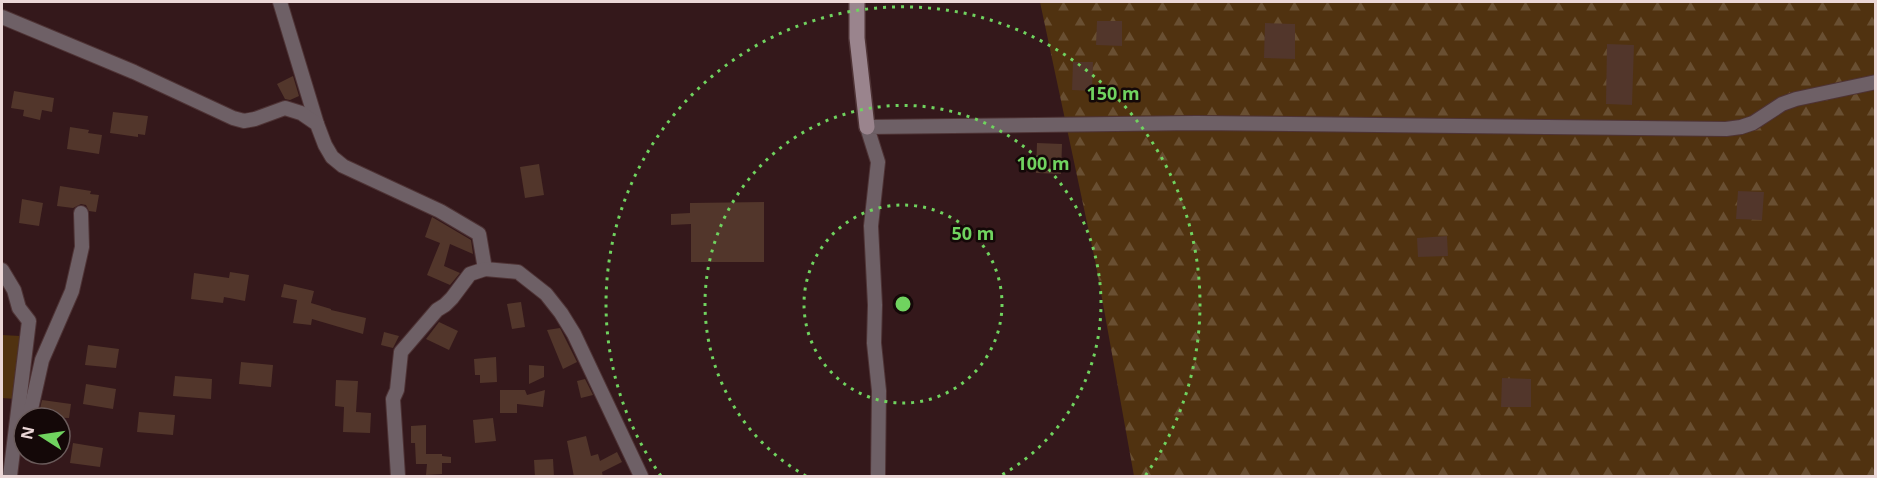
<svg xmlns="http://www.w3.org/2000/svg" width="1877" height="478" viewBox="0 0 1877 478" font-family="'Noto Sans',sans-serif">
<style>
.forest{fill:url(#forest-firs)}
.garden{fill:#503210}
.building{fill:#52362b}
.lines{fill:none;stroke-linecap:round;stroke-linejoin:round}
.street-casing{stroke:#4e3335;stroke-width:16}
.secondary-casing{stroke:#4e3335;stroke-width:18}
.street{stroke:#6e6066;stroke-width:14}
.secondary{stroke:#9a848d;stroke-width:15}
.ring{fill:none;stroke:#70d35f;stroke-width:3;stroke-dasharray:3 6}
.centre{fill:#70d35f;stroke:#140808;stroke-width:3}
.ring-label{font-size:18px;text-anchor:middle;font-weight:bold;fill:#70d35f;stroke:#140808;stroke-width:5;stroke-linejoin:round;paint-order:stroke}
</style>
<defs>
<pattern id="forest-firs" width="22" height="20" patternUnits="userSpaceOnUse" patternTransform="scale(1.5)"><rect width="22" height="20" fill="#503210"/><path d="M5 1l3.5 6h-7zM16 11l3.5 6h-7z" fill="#694f32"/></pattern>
</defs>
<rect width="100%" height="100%" fill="#34181b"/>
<!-- forest -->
<polygon class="forest" points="1040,2 1875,2 1875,476 1134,476 1096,265"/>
<!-- garden -->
<polygon class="garden" points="2,335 20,336 16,399 2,398"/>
<!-- building -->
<g class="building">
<polygon points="1097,21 1122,21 1122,46 1096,45"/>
<polygon points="1265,23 1295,24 1295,59 1264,58"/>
<polygon points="1607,44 1634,45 1632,105 1606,104"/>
<polygon points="1073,62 1093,62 1092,91 1072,90"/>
<polygon points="293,76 299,96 290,100 285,99 277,84"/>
<polygon points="14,91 54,98 52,112 42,110 40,120 23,116 24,110 11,108"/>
<polygon points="113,112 148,116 145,135 138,134 138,137 110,133"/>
<polygon points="70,127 89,130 88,133 102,135 99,154 67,149"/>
<polygon points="1037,143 1062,144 1061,174 1036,173"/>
<polygon points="539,164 544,195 525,198 520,167"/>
<polygon points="60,186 91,191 90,194 99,195 96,212 89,211 86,205 81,204 73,208 57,206"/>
<polygon points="1738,191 1764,192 1762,220 1736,219"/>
<polygon points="22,199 43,203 39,226 19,223"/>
<polygon points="764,202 764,262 691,262 691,224 671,225 671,214 690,213 690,203"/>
<polygon points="432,217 471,240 473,254 450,244 444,266 460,273 450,285 427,275 440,243 425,237"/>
<polygon points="1447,236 1448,256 1418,257 1417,238"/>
<polygon points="230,272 249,275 245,301 224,297 223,303 191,299 194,273 229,278"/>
<polygon points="284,284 314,291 311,303 331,309 331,310 366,318 363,334 312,319 311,325 293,323 297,300 281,297"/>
<polygon points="521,302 525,327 512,329 507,304"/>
<polygon points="439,322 458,331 449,350 426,339"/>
<polygon points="560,328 577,362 563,369 547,330"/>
<polygon points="384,332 399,336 393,348 381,345"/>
<polygon points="88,345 119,349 116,368 85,365"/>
<polygon points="496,357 497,382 480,383 480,375 475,375 474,359"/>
<polygon points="241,362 273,365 271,387 239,384"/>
<polygon points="529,365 544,366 544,377 529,384"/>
<polygon points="175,376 212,379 211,399 173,396"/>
<polygon points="1502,378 1531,379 1531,407 1501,407"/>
<polygon points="585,379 593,395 581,398 577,381"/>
<polygon points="336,380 358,381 356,412 371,413 370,433 343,432 344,407 335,406"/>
<polygon points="86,384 116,389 113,409 83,404"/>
<polygon points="500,390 525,390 527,395 545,390 543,407 517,404 517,413 500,413"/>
<polygon points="42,400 71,404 69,418 38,417"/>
<polygon points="139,412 175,415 173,435 137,432"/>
<polygon points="493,418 496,441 475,443 473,420"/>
<polygon points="426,425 426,454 442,454 442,456 451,457 451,463 442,463 442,474 426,475 427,464 416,464 415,443 411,443 411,426"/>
<polygon points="586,436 591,456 598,454 600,461 617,452 622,462 602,472 603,477 574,477 567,441"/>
<polygon points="73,443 103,448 100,467 70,463"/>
<polygon points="553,459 554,477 535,477 534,460"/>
</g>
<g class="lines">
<defs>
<g id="street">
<polyline points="280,2 317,124"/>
<polyline points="2,17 134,72 233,118 244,121 255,119 285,108 301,113 317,124 325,145 332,157 343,166 440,211 479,234 485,269 518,272 546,294 561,313 574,334 641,476"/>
<polyline points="2,270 14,290 19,308 29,321 10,476"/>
<polyline points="29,418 42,360 72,291 82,247 81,213"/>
<polyline points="398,476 393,399 397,390 401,352 437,310 445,305 452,298 470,274 485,269"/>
<polyline points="878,476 879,391 874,343 875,305 871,226 878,162 867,127 1196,123 1726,129 1741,127 1753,123 1782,104 1796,99 1876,82"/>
</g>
<polyline id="secondary" points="857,2 857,38 867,127"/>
</defs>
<!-- street casing -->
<use href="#street" class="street-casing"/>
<!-- secondary casing -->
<use href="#secondary" class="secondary-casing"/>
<!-- street -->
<use href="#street" class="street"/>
<!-- secondary -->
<use href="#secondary" class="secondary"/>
</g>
<!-- distance rings -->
<g class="ring">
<circle cx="903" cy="304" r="99"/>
<path d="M806 476A198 198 0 1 1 1000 476"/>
<path d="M661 476A297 297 0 1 1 1145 476"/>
</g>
<circle cx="903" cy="304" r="9" class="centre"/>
<g class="ring-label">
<text x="1113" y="100">150 m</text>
<text x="1043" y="170">100 m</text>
<text x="973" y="240">50 m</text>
</g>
<!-- border -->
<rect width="1877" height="478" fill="none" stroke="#ebd7d7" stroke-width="6"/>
<!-- north arrow -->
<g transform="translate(42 436) rotate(282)"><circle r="28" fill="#140808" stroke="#6a5b5b" stroke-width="1.5"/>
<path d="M0-4.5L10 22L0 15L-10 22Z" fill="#70d35f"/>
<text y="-9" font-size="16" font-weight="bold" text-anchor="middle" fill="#ebd7d7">N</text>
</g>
</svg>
